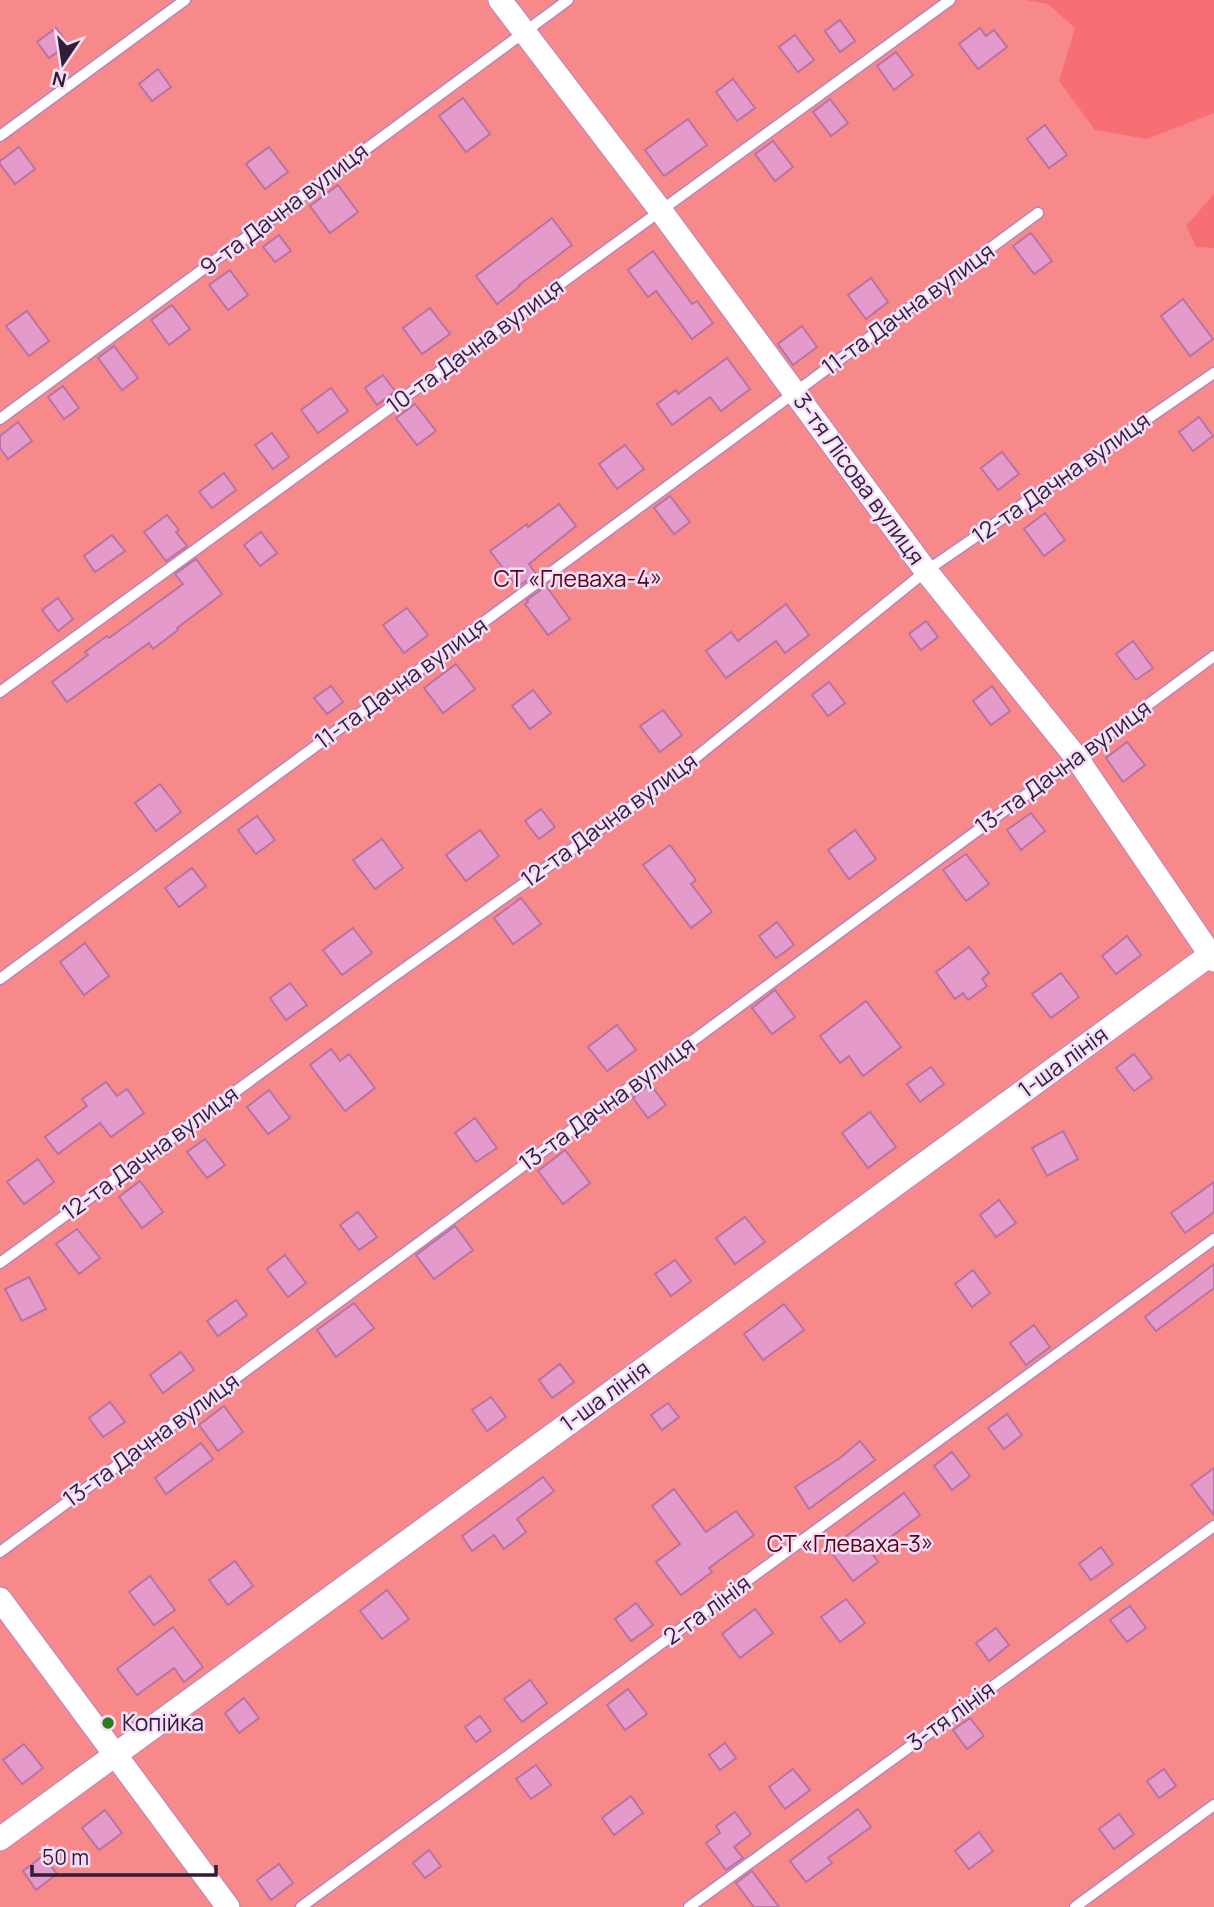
<svg xmlns="http://www.w3.org/2000/svg" width="1214" height="1907" viewBox="0 0 1214 1907" font-family="Manrope,sans-serif">
<style>
.green{fill:#f8898a}
.forest{fill:#f76e73}
.building{fill:#e49acb;stroke:#b973a2;stroke-width:2}
.lines{fill:none;stroke-linecap:round;stroke-linejoin:round}
.lane-casing{stroke:#b683c2;stroke-width:13}
.street-casing{stroke:#b683c2;stroke-width:25}
.lane{stroke:#fff;stroke-width:10}
.street{stroke:#fff;stroke-width:23}
.poi-dot{fill:#31791e;stroke:#f4def9;stroke-width:2.5}
.labels{text-anchor:middle;stroke-width:5;stroke-linejoin:round;paint-order:stroke}
.street-label{font-size:23px;fill:#321d37;stroke:#f4def9}
.park-label{font-size:23px;fill:#5c0213;stroke:#f4def9}
.poi-label{font-size:23px;fill:#321d37;stroke:#f4def9;text-anchor:start}
</style>
<rect width="100%" height="100%" fill="#f3c8fd"/>
<!-- green -->
<rect class="green" x="0" y="0" width="1214" height="1907"/>
<!-- forest -->
<g class="forest">
<polygon points="1025,0 1214,0 1214,113 1147,139 1095,130 1059,81 1075,28 1048,4"/>
<polygon points="1214,194 1214,248 1196,247 1186,226"/>
</g>
<!-- building -->
<g class="building">
<polygon points="840,20 855,41 840,52 825,31"/>
<polygon points="56,28 68,44 49,58 37,42"/>
<polygon points="980,28 986,36 994,30 1007,47 978,69 959,44"/>
<polygon points="795,35 814,60 798,72 779,47"/>
<polygon points="896,52 913,75 894,90 877,66"/>
<polygon points="158,69 171,87 152,101 139,84"/>
<polygon points="733,79 755,108 737,121 716,92"/>
<polygon points="463,98 490,134 466,152 439,116"/>
<polygon points="830,99 848,123 831,136 813,112"/>
<polygon points="688,119 707,145 664,176 645,150"/>
<polygon points="1045,125 1067,155 1049,168 1027,139"/>
<polygon points="773,141 793,167 775,181 755,154"/>
<polygon points="19,147 35,169 15,184 0,164 0,161"/>
<polygon points="269,147 288,172 265,189 246,164"/>
<polygon points="338,185 358,212 330,233 310,206"/>
<polygon points="552,218 572,245 519,285 520,286 497,304 476,276"/>
<polygon points="1031,233 1052,261 1034,274 1013,246"/>
<polygon points="279,235 291,251 275,262 263,247"/>
<polygon points="653,251 692,304 697,301 713,323 692,339 656,291 648,297 628,270"/>
<polygon points="230,270 248,295 228,310 209,285"/>
<polygon points="871,278 888,302 866,319 848,295"/>
<polygon points="1183,299 1213,339 1190,356 1161,316"/>
<polygon points="172,305 190,329 169,345 151,320"/>
<polygon points="430,308 450,334 422,354 403,328"/>
<polygon points="27,311 49,341 29,356 6,326"/>
<polygon points="802,326 817,347 793,365 778,344"/>
<polygon points="114,346 138,378 122,390 98,358"/>
<polygon points="727,358 750,389 721,411 710,397 672,425 657,404 676,390 678,394"/>
<polygon points="383,375 395,391 377,405 365,388"/>
<polygon points="63,386 79,408 64,419 48,397"/>
<polygon points="331,388 348,411 318,433 301,410"/>
<polygon points="415,404 436,431 417,445 396,418"/>
<polygon points="1199,417 1213,436 1193,451 1179,432"/>
<polygon points="18,422 32,441 8,459 0,448 0,436"/>
<polygon points="272,433 289,457 273,469 255,445"/>
<polygon points="625,445 644,469 617,489 599,464"/>
<polygon points="1002,452 1019,474 998,490 981,468"/>
<polygon points="224,473 236,490 212,508 199,492"/>
<polygon points="670,496 690,522 674,534 654,508"/>
<polygon points="559,504 576,526 529,564 536,574 517,587 490,551 527,524 528,527"/>
<polygon points="1045,513 1065,540 1044,556 1024,529"/>
<polygon points="167,515 179,530 176,532 187,546 166,561 144,532"/>
<polygon points="261,532 277,553 260,566 244,545"/>
<polygon points="112,535 125,551 95,572 84,556"/>
<polygon points="196,559 222,594 177,628 178,630 153,649 149,643 67,702 52,682 88,655 85,652 107,636 109,638 183,584 175,574"/>
<polygon points="546,586 570,619 548,635 525,604 528,602 527,600"/>
<polygon points="58,598 73,619 58,631 42,610"/>
<polygon points="786,604 809,635 785,653 776,641 726,678 706,651 731,632 738,641"/>
<polygon points="407,608 428,635 404,653 383,625"/>
<polygon points="926,621 938,637 921,650 909,634"/>
<polygon points="1133,641 1153,668 1136,680 1116,654"/>
<polygon points="456,664 475,689 443,713 424,688"/>
<polygon points="829,682 845,703 828,716 812,695"/>
<polygon points="331,686 343,702 327,714 314,698"/>
<polygon points="992,686 1010,711 991,725 973,701"/>
<polygon points="533,690 551,713 530,729 512,706"/>
<polygon points="663,710 682,735 660,752 640,726"/>
<polygon points="1127,742 1145,765 1123,782 1106,758"/>
<polygon points="160,784 181,812 156,831 135,803"/>
<polygon points="541,809 555,827 539,839 525,821"/>
<polygon points="1031,813 1045,831 1021,850 1007,830"/>
<polygon points="257,816 275,840 256,854 238,830"/>
<polygon points="480,830 499,856 466,881 446,855"/>
<polygon points="855,830 876,859 849,879 828,850"/>
<polygon points="382,839 403,868 375,889 353,860"/>
<polygon points="670,845 696,880 691,884 712,912 691,928 643,865"/>
<polygon points="966,854 989,884 966,901 943,870"/>
<polygon points="192,868 206,886 179,907 165,888"/>
<polygon points="521,898 541,924 513,944 494,918"/>
<polygon points="777,922 794,945 776,958 759,936"/>
<polygon points="353,928 372,953 342,975 323,950"/>
<polygon points="1127,936 1141,955 1116,974 1102,956"/>
<polygon points="85,943 109,976 84,995 60,962"/>
<polygon points="969,947 989,973 982,979 987,986 968,1000 963,993 955,999 936,972"/>
<polygon points="1061,973 1079,997 1051,1018 1032,994"/>
<polygon points="290,983 307,1005 286,1020 270,998"/>
<polygon points="775,990 795,1017 772,1034 752,1008"/>
<polygon points="866,1001 901,1047 863,1076 849,1056 840,1063 820,1036"/>
<polygon points="617,1025 636,1050 607,1071 588,1047"/>
<polygon points="331,1049 340,1061 349,1054 375,1088 345,1111 310,1065"/>
<polygon points="1134,1054 1152,1078 1134,1091 1116,1068"/>
<polygon points="931,1067 944,1084 920,1102 907,1084"/>
<polygon points="106,1082 117,1096 127,1089 144,1113 111,1137 100,1123 58,1154 45,1137 87,1106 82,1099"/>
<polygon points="650,1084 666,1105 648,1118 633,1098"/>
<polygon points="269,1090 290,1118 268,1134 247,1107"/>
<polygon points="870,1112 896,1147 868,1168 842,1133"/>
<polygon points="475,1118 497,1148 476,1162 455,1133"/>
<polygon points="1063,1131 1078,1159 1047,1176 1032,1148"/>
<polygon points="205,1139 225,1165 207,1178 187,1152"/>
<polygon points="565,1150 590,1183 563,1204 538,1171"/>
<polygon points="38,1159 54,1182 24,1204 7,1182"/>
<polygon points="140,1181 163,1212 142,1228 119,1197"/>
<polygon points="1214,1182 1214,1212 1185,1233 1171,1213"/>
<polygon points="999,1200 1016,1223 996,1237 980,1215"/>
<polygon points="358,1212 377,1237 359,1250 340,1225"/>
<polygon points="745,1217 765,1242 735,1264 716,1238"/>
<polygon points="455,1226 473,1250 434,1279 416,1255"/>
<polygon points="77,1229 100,1258 79,1274 56,1244"/>
<polygon points="285,1255 306,1283 288,1297 267,1269"/>
<polygon points="675,1260 691,1281 671,1296 655,1274"/>
<polygon points="1214,1264 1214,1288 1156,1331 1145,1317"/>
<polygon points="973,1270 990,1293 972,1307 955,1284"/>
<polygon points="29,1277 46,1309 22,1321 5,1289"/>
<polygon points="236,1300 247,1315 218,1336 207,1321"/>
<polygon points="354,1303 374,1328 336,1357 317,1330"/>
<polygon points="784,1304 804,1330 763,1360 744,1334"/>
<polygon points="1034,1325 1050,1347 1026,1365 1010,1343"/>
<polygon points="181,1352 194,1370 163,1393 150,1375"/>
<polygon points="560,1364 574,1382 552,1398 539,1380"/>
<polygon points="491,1397 506,1417 487,1431 472,1410"/>
<polygon points="110,1402 125,1422 103,1437 89,1418"/>
<polygon points="668,1403 679,1417 662,1430 651,1415"/>
<polygon points="224,1406 243,1432 218,1451 199,1425"/>
<polygon points="1007,1414 1022,1435 1004,1449 988,1428"/>
<polygon points="860,1441 875,1460 809,1509 795,1487 840,1458"/>
<polygon points="201,1443 213,1459 166,1494 155,1478"/>
<polygon points="952,1452 970,1476 952,1490 934,1466"/>
<polygon points="1214,1468 1214,1515 1191,1485"/>
<polygon points="543,1477 554,1491 517,1519 526,1532 504,1549 494,1535 472,1551 462,1536"/>
<polygon points="674,1489 706,1532 736,1511 754,1535 709,1568 712,1572 681,1595 656,1562 680,1544 652,1506"/>
<polygon points="904,1493 920,1515 871,1552 878,1562 853,1581 829,1549"/>
<polygon points="1101,1547 1113,1564 1091,1580 1079,1564"/>
<polygon points="235,1561 253,1586 228,1605 209,1580"/>
<polygon points="150,1576 175,1610 154,1625 129,1592"/>
<polygon points="387,1590 409,1619 382,1639 360,1611"/>
<polygon points="846,1599 865,1623 840,1642 821,1617"/>
<polygon points="636,1603 653,1625 631,1641 615,1619"/>
<polygon points="1130,1606 1146,1628 1127,1642 1110,1620"/>
<polygon points="755,1609 773,1633 740,1658 722,1634"/>
<polygon points="173,1627 203,1667 184,1682 174,1668 137,1695 117,1669"/>
<polygon points="996,1628 1009,1645 989,1661 976,1643"/>
<polygon points="530,1680 547,1703 522,1722 504,1699"/>
<polygon points="628,1689 647,1714 625,1730 607,1705"/>
<polygon points="244,1698 259,1718 239,1733 225,1713"/>
<polygon points="480,1716 491,1731 476,1742 465,1727"/>
<polygon points="970,1718 984,1736 967,1749 953,1730"/>
<polygon points="725,1743 736,1758 720,1770 709,1755"/>
<polygon points="24,1744 43,1768 22,1784 3,1760"/>
<polygon points="536,1765 551,1785 531,1799 516,1779"/>
<polygon points="793,1769 810,1790 785,1809 769,1787"/>
<polygon points="1164,1769 1176,1786 1159,1798 1147,1781"/>
<polygon points="631,1796 643,1813 614,1835 602,1818"/>
<polygon points="858,1809 871,1827 828,1858 832,1863 806,1882 790,1861"/>
<polygon points="105,1810 122,1833 99,1850 82,1828"/>
<polygon points="735,1812 751,1834 734,1847 743,1858 726,1870 706,1843 720,1833 716,1826"/>
<polygon points="1119,1814 1134,1834 1114,1849 1099,1829"/>
<polygon points="979,1832 993,1851 969,1869 955,1851"/>
<polygon points="429,1850 441,1866 425,1878 413,1863"/>
<polygon points="43,1856 57,1874 36,1890 23,1871"/>
<polygon points="279,1864 293,1883 271,1900 257,1880"/>
<polygon points="752,1871 779,1907 754,1907 736,1883"/>
</g>
<g class="lines">
<defs>
<g id="lane">
<polyline points="0,136 185,0"/>
<polyline points="0,419 568,0"/>
<polyline points="0,692 950,0"/>
<polyline points="0,979 1038,213"/>
<polyline points="0,1263 387,981 658,788 926,571 1214,373"/>
<polyline points="0,1552 1214,656"/>
<polyline points="301,1907 1214,1239"/>
<polyline points="689,1907 1214,1526"/>
<polyline points="1075,1907 1214,1805"/>
</g>
<g id="street">
<polyline points="500,0 661,211 926,571 1076,757 1214,960"/>
<polyline points="0,1599 228,1907"/>
<polyline points="0,1839 1214,952"/>
</g>
</defs>
<!-- lane casing -->
<use href="#lane" class="lane-casing"/>
<!-- street casing -->
<use href="#street" class="street-casing"/>
<!-- lane -->
<use href="#lane" class="lane"/>
<!-- street -->
<use href="#street" class="street"/>
</g>
<!-- markers -->
<circle class="poi-dot" cx="108" cy="1723" r="7"/>
<g class="labels">
<!-- street labels -->
<g class="street-label">
<text transform="translate(284 209) rotate(-37)" y="8">9-та Дачна вулиця</text>
<text transform="translate(908 309) rotate(-36)" y="8">11-та Дачна вулиця</text>
<text transform="translate(475 346) rotate(-36)" y="8">10-та Дачна вулиця</text>
<text transform="translate(1061 478) rotate(-35)" y="8">12-та Дачна вулиця</text>
<text transform="translate(859 479) rotate(54)" y="8">3-тя Лісова вулиця</text>
<text transform="translate(401 683) rotate(-36)" y="8">11-та Дачна вулиця</text>
<text transform="translate(1063 767) rotate(-36)" y="8">13-та Дачна вулиця</text>
<text transform="translate(609 820) rotate(-36)" y="8">12-та Дачна вулиця</text>
<text transform="translate(1063 1062) rotate(-36)" y="8">1-ша лінія</text>
<text transform="translate(607 1104) rotate(-36)" y="8">13-та Дачна вулиця</text>
<text transform="translate(150 1153) rotate(-36)" y="8">12-та Дачна вулиця</text>
<text transform="translate(605 1396) rotate(-36)" y="8">1-ша лінія</text>
<text transform="translate(151 1440) rotate(-36)" y="8">13-та Дачна вулиця</text>
<text transform="translate(707 1610) rotate(-36)" y="8">2-га лінія</text>
<text transform="translate(951 1716) rotate(-36)" y="8">3-тя лінія</text>
</g>
<!-- park labels -->
<g class="park-label">
<text x="578" y="587">СТ «Глеваха-4»</text>
<text x="850" y="1552">СТ «Глеваха-3»</text>
</g>
<!-- poi labels -->
<g class="poi-label">
<text x="122" y="1731">Копійка</text>
</g>
</g>
<!-- north arrow -->
<g transform="translate(63 63) rotate(193)" stroke="#f4def9" stroke-width="5" paint-order="stroke">
<path d="M0-5L12 26L0 18L-12 26Z" fill="#321d37"/>
<text y="-10" font-size="19" font-weight="bold" text-anchor="middle" fill="#321d37">N</text>
</g>
<!-- scale -->
<path d="M32 1865v10h184v-10" fill="none" stroke="#321d37" stroke-width="3.5"/>
<text x="42" y="1865" font-size="21" fill="#321d37" stroke="#f4def9" stroke-width="5" paint-order="stroke">50 m</text>
</svg>
